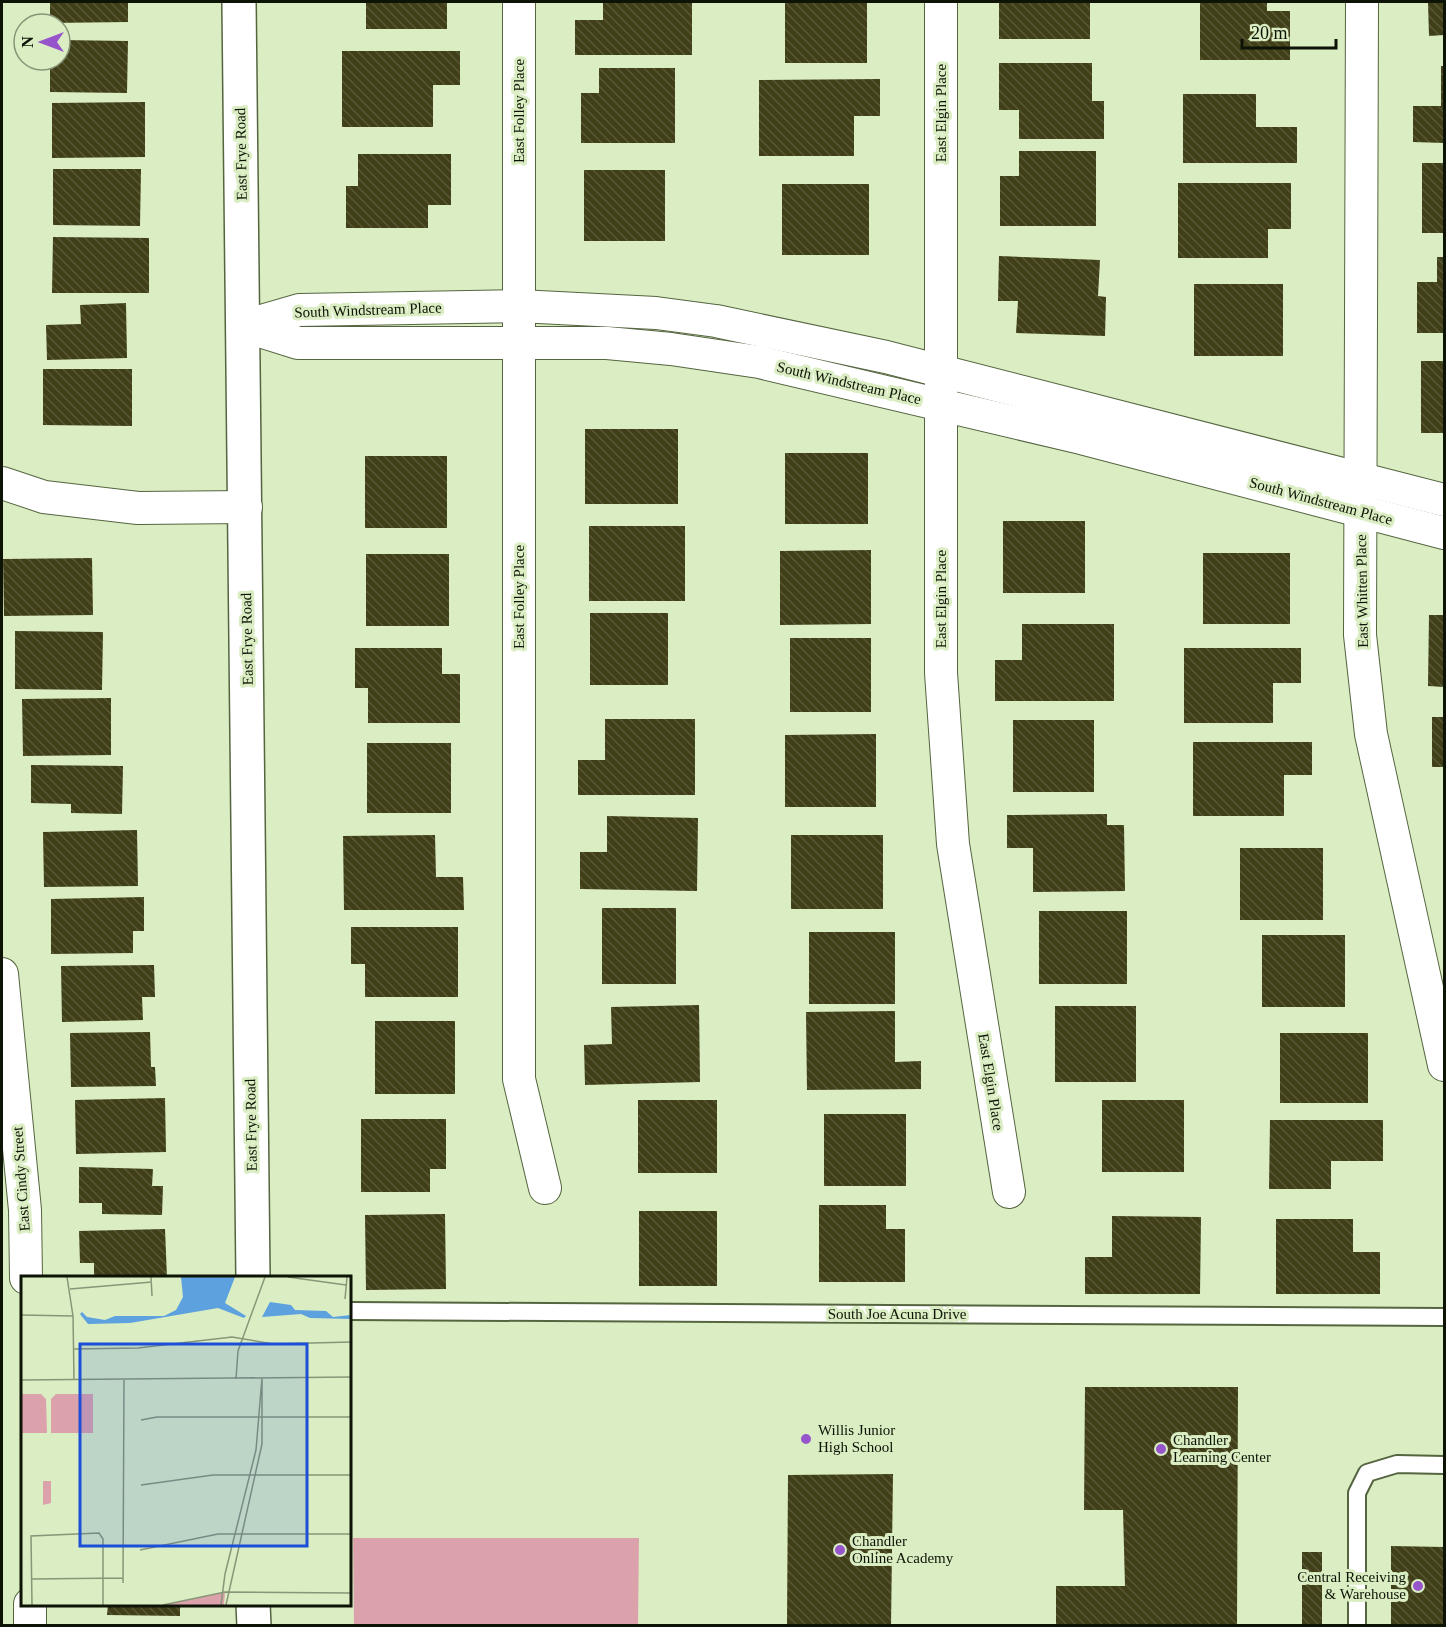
<svg xmlns="http://www.w3.org/2000/svg" width="1446" height="1627" viewBox="0 0 1446 1627" font-family="'Times New Roman',serif">
<style>
.grass{fill:#dba2ac}
.building{fill:url(#building-back-hatch)}
.lines{fill:none;stroke-linecap:round;stroke-linejoin:round}
.service-casing{stroke:#556540;stroke-width:20}
.minor-casing{stroke:#556540;stroke-width:34}
.tertiary-casing{stroke:#556540;stroke-width:36}
.service{stroke:#fff;stroke-width:16}
.minor{stroke:#fff;stroke-width:32}
.tertiary{stroke:#fff;stroke-width:33}
.poi-dot{fill:#9655cb;stroke:#daedc3;stroke-width:2}
.labels{text-anchor:middle;stroke-width:6;stroke-linejoin:round;paint-order:stroke}
.street-label{font-size:15px;fill:#0d1305;stroke:#daedc3}
.poi-label{font-size:15px;fill:#0d1305;stroke:#daedc3;text-anchor:start}
.inset-road{fill:none;stroke:#889677;stroke-width:1.5}
.view{fill:#1d4ed8;fill-opacity:0.15;stroke:#1d4ed8;stroke-width:3}
.inset-edge{fill:none;stroke:#0d1305;stroke-width:3}
</style>
<defs>
<pattern id="building-back-hatch" width="6" height="6" patternUnits="userSpaceOnUse" patternTransform="scale(1.5)"><rect width="6" height="6" fill="#413f18"/><path d="M-1 5l2 2M0 0l6 6M5-1l2 2" fill="none" stroke="#585737"/></pattern>
</defs>
<rect width="100%" height="100%" fill="#daedc3"/>
<!-- grass -->
<polygon class="grass" points="353,1538 639,1538 638,1625 354,1625"/>
<!-- building -->
<g class="building">
<polygon points="50,2 128,2 128,22 50,23"/>
<rect x="366" y="2" width="81" height="27"/>
<polygon points="603,2 692,2 692,55 575,55 575,20 603,20"/>
<rect x="785" y="2" width="82" height="61"/>
<rect x="999" y="2" width="91" height="37"/>
<polygon points="1200,2 1267,2 1267,11 1290,11 1290,60 1200,60"/>
<polygon points="1428,2 1444,2 1444,35 1429,36"/>
<polygon points="60,40 128,41 127,93 50,92 50,60 60,60"/>
<polygon points="342,51 460,51 460,85 433,85 433,127 342,127"/>
<polygon points="999,63 1092,63 1092,101 1104,101 1104,139 1019,139 1019,110 999,110"/>
<polygon points="1441,66 1444,66 1444,143 1413,142 1413,106 1441,106"/>
<polygon points="599,68 675,68 675,143 581,143 581,93 599,93"/>
<polygon points="880,79 880,116 854,116 854,156 759,156 759,80"/>
<polygon points="1183,94 1256,94 1256,127 1297,127 1297,163 1183,163"/>
<polygon points="145,102 145,157 52,158 52,103"/>
<polygon points="1019,151 1096,151 1096,226 1000,226 1000,176 1019,176"/>
<polygon points="358,154 451,154 451,205 428,205 428,228 346,228 346,186 358,186"/>
<rect x="1422" y="163" width="22" height="70"/>
<polygon points="53,169 141,169 140,226 53,225"/>
<rect x="584" y="170" width="81" height="71"/>
<polygon points="1178,183 1291,183 1291,229 1268,229 1268,258 1178,258"/>
<rect x="782" y="184" width="87" height="71"/>
<polygon points="53,237 149,238 149,293 52,293"/>
<polygon points="999,256 1100,260 1098,296 1106,297 1105,336 1016,333 1018,301 998,301"/>
<polygon points="1437,257 1444,257 1444,333 1417,333 1417,282 1437,282"/>
<rect x="1194" y="284" width="89" height="72"/>
<polygon points="126,303 127,358 47,360 46,325 81,324 80,305"/>
<rect x="1421" y="361" width="23" height="72"/>
<polygon points="43,369 132,369 132,426 43,425"/>
<rect x="585" y="429" width="93" height="75"/>
<rect x="785" y="453" width="83" height="71"/>
<rect x="365" y="456" width="82" height="72"/>
<rect x="1003" y="521" width="82" height="72"/>
<rect x="589" y="526" width="96" height="75"/>
<polygon points="871,550 871,624 780,625 780,551"/>
<rect x="1203" y="553" width="87" height="71"/>
<rect x="366" y="554" width="83" height="72"/>
<polygon points="92,558 93,615 4,616 3,559"/>
<rect x="590" y="613" width="78" height="72"/>
<polygon points="1429,615 1444,615 1444,687 1428,686"/>
<polygon points="1022,624 1114,624 1114,701 995,701 995,660 1022,660"/>
<polygon points="15,631 103,632 102,690 15,689"/>
<rect x="790" y="638" width="81" height="74"/>
<polygon points="355,648 442,648 442,674 460,674 460,723 368,723 368,688 355,688"/>
<polygon points="1184,648 1301,648 1301,683 1273,683 1273,723 1184,723"/>
<polygon points="111,698 111,755 23,756 22,699"/>
<rect x="1432" y="717" width="12" height="50"/>
<polygon points="605,719 695,719 695,795 578,795 578,760 605,760"/>
<rect x="1013" y="720" width="81" height="72"/>
<polygon points="876,734 876,807 785,807 785,735"/>
<polygon points="1193,742 1312,742 1312,775 1284,775 1284,816 1193,816"/>
<rect x="367" y="743" width="84" height="70"/>
<polygon points="31,765 123,766 122,814 71,813 71,804 31,803"/>
<polygon points="1107,814 1107,825 1124,825 1125,891 1033,892 1033,848 1007,848 1007,815"/>
<polygon points="607,816 698,818 697,891 580,889 580,852 607,852"/>
<polygon points="137,830 138,886 44,887 43,832"/>
<polygon points="435,835 436,877 463,877 464,910 344,910 343,836"/>
<rect x="791" y="835" width="92" height="74"/>
<rect x="1240" y="848" width="83" height="72"/>
<polygon points="144,897 144,931 133,931 133,953 51,954 51,899"/>
<rect x="602" y="908" width="74" height="76"/>
<rect x="1039" y="911" width="88" height="73"/>
<polygon points="351,927 458,927 458,997 365,997 365,964 351,964"/>
<rect x="809" y="932" width="86" height="72"/>
<rect x="1262" y="935" width="83" height="72"/>
<polygon points="154,965 155,997 142,997 143,1020 62,1022 61,966"/>
<polygon points="699,1005 700,1082 585,1085 584,1045 612,1044 611,1007"/>
<rect x="1055" y="1006" width="81" height="76"/>
<polygon points="895,1011 895,1062 921,1061 921,1089 807,1090 806,1012"/>
<rect x="375" y="1021" width="80" height="73"/>
<polygon points="150,1032 151,1067 155,1067 156,1086 71,1087 70,1033"/>
<rect x="1280" y="1033" width="88" height="70"/>
<polygon points="165,1098 166,1152 76,1154 75,1100"/>
<rect x="638" y="1100" width="79" height="73"/>
<rect x="1102" y="1100" width="82" height="72"/>
<rect x="824" y="1114" width="82" height="72"/>
<polygon points="361,1119 446,1119 446,1169 430,1169 430,1192 361,1192"/>
<polygon points="1270,1120 1383,1120 1383,1161 1331,1161 1331,1189 1269,1189"/>
<polygon points="79,1167 153,1169 152,1186 163,1186 162,1215 102,1214 102,1203 79,1203"/>
<polygon points="819,1205 886,1205 886,1229 905,1229 905,1282 819,1282"/>
<rect x="639" y="1211" width="78" height="75"/>
<polygon points="445,1214 446,1289 366,1290 365,1215"/>
<polygon points="1112,1216 1201,1217 1200,1294 1085,1294 1085,1257 1112,1257"/>
<polygon points="1276,1219 1353,1219 1353,1252 1380,1252 1380,1294 1276,1294"/>
<polygon points="165,1229 167,1278 94,1278 94,1263 80,1263 79,1231"/>
<polygon points="1085,1387 1238,1387 1237,1626 1056,1626 1056,1586 1125,1586 1123,1510 1084,1510"/>
<polygon points="893,1474 891,1626 787,1626 788,1475"/>
<polygon points="1391,1546 1444,1547 1444,1626 1391,1626"/>
<rect x="1302" y="1552" width="20" height="74"/>
<polygon points="108,1604 180,1604 180,1616 107,1615"/>
</g>
<g class="lines">
<defs>
<g id="service">
<polyline points="350,1311 1444,1317"/>
<polyline points="1357,1626 1357,1493 1367,1473 1397,1464 1444,1465"/>
</g>
<g id="minor">
<polyline points="519,2 519,1079 545,1188"/>
<polyline points="941,2 941,673 953,844 1009,1192"/>
<polyline points="1362,2 1360,635 1371,734 1444,1065"/>
<polyline points="244,326 298,343 607,343 671,349 759,362 1081,438 1444,533"/>
<polyline points="244,326 299,310 519,306 656,313 716,321 886,357 1444,500"/>
<polyline points="2,483 44,497 138,508 246,507"/>
<polyline points="2,974 25,1210 26,1278"/>
<polyline points="30,1604 30,1626"/>
</g>
<g id="tertiary">
<polyline points="239,2 253,1278"/>
<polyline points="253,1604 254,1626"/>
</g>
</defs>
<!-- service casing -->
<use href="#service" class="service-casing"/>
<!-- minor casing -->
<use href="#minor" class="minor-casing"/>
<!-- tertiary casing -->
<use href="#tertiary" class="tertiary-casing"/>
<!-- service -->
<use href="#service" class="service"/>
<!-- minor -->
<use href="#minor" class="minor"/>
<!-- tertiary -->
<use href="#tertiary" class="tertiary"/>
</g>
<!-- markers -->
<g class="poi-dot">
<circle cx="806" cy="1439" r="6"/>
<circle cx="1161" cy="1449" r="6"/>
<circle cx="840" cy="1550" r="6"/>
<circle cx="1418" cy="1586" r="6"/>
</g>
<g class="labels">
<!-- street labels -->
<g class="street-label">
<text transform="translate(519 111) rotate(-90)" y="5">East Folley Place</text>
<text transform="translate(941 113) rotate(-90)" y="5">East Elgin Place</text>
<text transform="translate(241 154) rotate(-91)" y="5">East Frye Road</text>
<text transform="translate(368 310) rotate(-2)" y="5">South Windstream Place</text>
<text transform="translate(849 383) rotate(13)" y="5">South Windstream Place</text>
<text transform="translate(1321 501) rotate(15)" y="5">South Windstream Place</text>
<text transform="translate(1362 591) rotate(-91)" y="5">East Whitten Place</text>
<text transform="translate(519 597) rotate(-90)" y="5">East Folley Place</text>
<text transform="translate(941 599) rotate(-90)" y="5">East Elgin Place</text>
<text transform="translate(247 639) rotate(-91)" y="5">East Frye Road</text>
<text transform="translate(991 1082) rotate(81)" y="5">East Elgin Place</text>
<text transform="translate(251 1125) rotate(-91)" y="5">East Frye Road</text>
<text transform="translate(21 1179) rotate(-94)" y="5">East Cindy Street</text>
<text x="897" y="1319">South Joe Acuna Drive</text>
</g>
<!-- poi labels -->
<g class="poi-label">
<text x="818" y="1435">Willis Junior<tspan x="818" dy="17">High School</tspan></text>
<text x="1173" y="1445">Chandler<tspan x="1173" dy="17">Learning Center</tspan></text>
<text x="852" y="1546">Chandler<tspan x="852" dy="17">Online Academy</tspan></text>
<text x="1406" y="1582" text-anchor="end">Central Receiving<tspan x="1406" dy="17">&amp; Warehouse</tspan></text>
</g>
</g>
<!-- overview -->
<g transform="translate(21 1276)">
<rect width="330" height="330" fill="#daedc3"/>
<path d="M0,118h20l5,5 1,34h-26zM35,118h37v39h-42v-34z" fill="#dba2ac"/>
<path d="M204,316l-1,13h-60z" fill="#dba2ac"/>
<path d="M22,205h8v22l-8,2z" fill="#dba2ac"/>
<path d="M160,1h54l-10,26 21,13 -2,2 -26,-10 -88,15 -42,1 -8,-10 2,-2 5,5 18,3 10,-4h49l12,-6 7,-13zM249,26l21,3 4,5 31,1 7,6 18,-2v4l-41,-1 -9,-4 -39,3z" fill="#5da1de"/>
<path class="inset-road" d="M46,1l6,39 1,64M130,1l1,19M267,1l58,8M49,13l82,-7M324,23l2,-22M0,39l52,1M53,73l64,-1 94,-11 41,7 78,-2M215,103l2,-28 27,-74M0,104l330,-3M120,144l16,-3h194M120,209l72,-10h138M119,274l78,-16h133M11,303l91,-1M102,307l1,-203M11,329l-1,-69 68,-3 4,6v66M142,329l62,-13 126,1M200,329l4,-31 31,-124 6,-72M205,329l36,-161v-66"/>
<path class="view" d="M59,68h227v202h-227z"/>
<rect width="330" height="330" class="inset-edge"/>
</g>
<!-- border -->
<rect width="1446" height="1627" fill="none" stroke="#0d1305" stroke-width="6"/>
<!-- north arrow -->
<g transform="translate(42 42) rotate(270)"><circle r="28" fill="#daedc3" stroke="#889677" stroke-width="1.5"/>
<path d="M0-4.5L10 22L0 15L-10 22Z" fill="#9655cb"/>
<text y="-9" font-size="16" font-weight="bold" text-anchor="middle" fill="#0d1305">N</text>
</g>
<!-- scale -->
<path d="M1242 39v9h94v-9" fill="none" stroke="#0d1305" stroke-width="3"/>
<text x="1251" y="39" font-size="18" fill="#0d1305" stroke="#daedc3" stroke-width="4.5" paint-order="stroke">20 m</text>
</svg>
